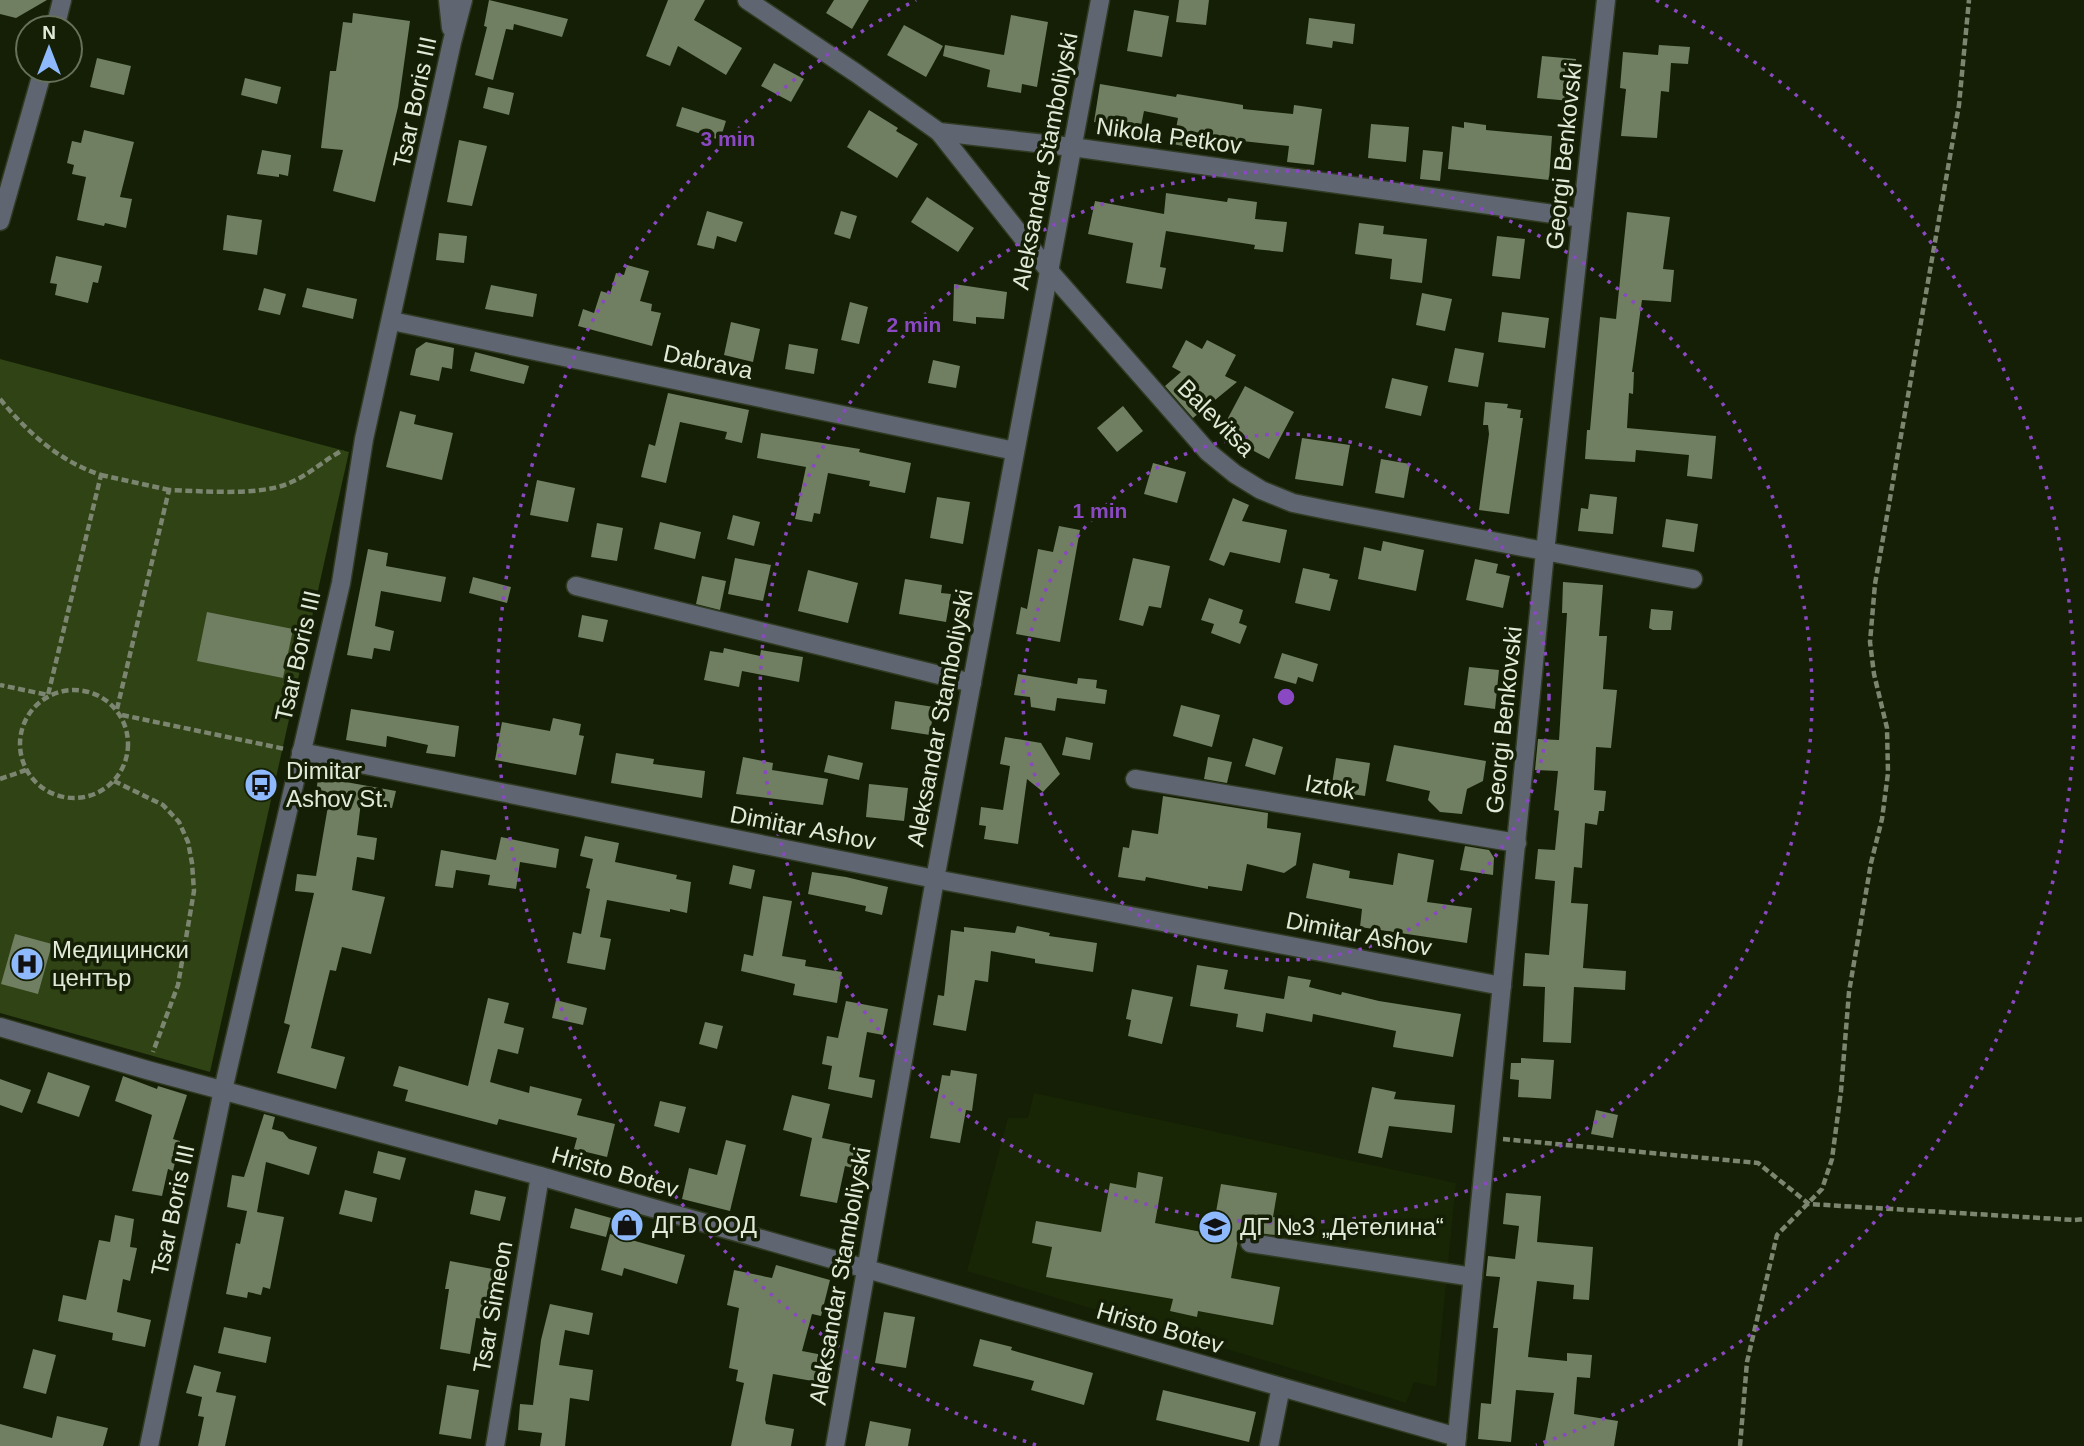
<svg xmlns="http://www.w3.org/2000/svg" width="2084" height="1446" viewBox="0 0 2084 1446" font-family="Arial,sans-serif">
<style>
.built{fill:#182605}
.green{fill:#2f4314}
.building{fill:#707e61}
.lines{fill:none;stroke-linecap:round;stroke-linejoin:round}
.minor-casing{stroke:#313b23;stroke-width:21}
.path{stroke:#7b8570;stroke-width:4.5;stroke-dasharray:7 3.5;stroke-linecap:butt}
.minor{stroke:#5f6672;stroke-width:18}
.ring{fill:none;stroke:#8a48c3;stroke-width:3.5;stroke-dasharray:3.5 7}
.labels{text-anchor:middle;stroke-width:7;stroke-linejoin:round;paint-order:stroke}
.street-label{font-size:24px;fill:#e1ead9;stroke:#141f05}
.poi-label{font-size:24px;fill:#e1ead9;stroke:#141f05;text-anchor:start}
.centre{fill:#8a48c3;stroke:#141f05;stroke-width:3.5}
.ring-label{font-size:21px;text-anchor:middle;font-weight:bold;fill:#8a48c3;stroke:#141f05;stroke-width:7;stroke-linejoin:round;paint-order:stroke}
</style>
<rect width="100%" height="100%" fill="#141f05"/>
<!-- built -->
<polygon class="built" points="1034,1093 1456,1183 1436,1387 1414,1382 1406,1403 967,1271 1008,1118 1028,1118"/>
<!-- green -->
<polygon class="green" points="0,359 349,452 210,1072 0,1013"/>
<!-- building -->
<g class="building">
<polygon points="0,0 47,0 16,18 0,14"/>
<polygon points="489,0 568,19 562,37 514,24 513,30 506,29 493,80 475,75 487,27 484,26"/>
<polygon points="668,0 705,0 694,20 742,48 726,75 678,46 670,66 646,56"/>
<polygon points="834,0 869,0 852,29 826,13"/>
<polygon points="1179,0 1209,0 1206,25 1176,22"/>
<polygon points="1134,10 1169,16 1162,57 1127,51"/>
<polygon points="353,13 410,21 398,107 375,202 333,191 343,150 321,148 330,71 336,71 343,22 352,23"/>
<polygon points="1011,15 1048,22 1037,87 1022,84 1021,93 987,87 990,70 943,56 945,45 1004,55"/>
<polygon points="1309,18 1355,24 1353,44 1333,41 1332,48 1306,44"/>
<polygon points="904,25 943,46 926,77 887,55"/>
<polygon points="1659,45 1690,47 1688,64 1671,63 1669,92 1661,91 1657,138 1621,136 1626,89 1620,88 1623,52 1658,55"/>
<polygon points="1542,56 1576,59 1571,101 1537,98"/>
<polygon points="97,58 131,66 124,95 90,87"/>
<polygon points="774,63 804,79 791,102 761,86"/>
<polygon points="245,78 281,87 277,104 241,95"/>
<polygon points="1100,84 1176,97 1177,94 1243,105 1243,109 1293,114 1294,105 1322,109 1314,165 1287,162 1289,146 1205,137 1203,150 1173,144 1178,118 1144,111 1141,126 1123,123 1123,126 1094,122"/>
<polygon points="488,87 514,93 509,115 483,108"/>
<polygon points="682,107 726,121 720,140 676,126"/>
<polygon points="869,110 898,128 896,131 918,144 897,178 847,147"/>
<polygon points="1464,122 1486,125 1486,130 1552,136 1549,180 1448,169 1452,126 1464,128"/>
<polygon points="1371,124 1409,127 1406,162 1368,158"/>
<polygon points="84,130 134,142 120,197 132,199 126,228 105,223 104,226 77,220 86,177 72,174 74,165 67,163 72,141 81,143"/>
<polygon points="459,140 487,146 472,206 447,202"/>
<polygon points="262,150 291,155 288,176 279,174 279,177 257,174"/>
<polygon points="1423,150 1443,152 1440,181 1420,179"/>
<polygon points="1166,193 1227,202 1228,198 1257,202 1255,219 1287,222 1283,252 1254,249 1255,245 1166,231 1160,267 1166,268 1162,289 1126,283 1133,243 1088,234 1095,201 1164,214"/>
<polygon points="927,197 974,228 958,252 911,222"/>
<polygon points="707,211 743,222 736,242 717,236 714,249 697,245"/>
<polygon points="841,211 857,216 850,239 834,234"/>
<polygon points="1627,212 1670,217 1663,269 1674,270 1671,302 1642,300 1632,372 1634,372 1633,394 1629,393 1627,428 1716,436 1712,479 1687,476 1689,455 1636,450 1635,462 1585,459 1587,430 1590,430 1600,317 1616,319"/>
<polygon points="227,215 262,220 257,255 223,250"/>
<polygon points="1359,223 1384,226 1383,234 1427,239 1422,283 1390,279 1392,259 1355,254"/>
<polygon points="439,233 467,236 464,263 436,260"/>
<polygon points="1497,236 1525,239 1520,279 1492,276"/>
<polygon points="56,256 102,266 98,283 93,282 88,303 55,295 57,284 50,283"/>
<polygon points="627,265 649,271 640,301 652,304 651,311 661,313 652,346 578,326 583,309 594,313 601,291 610,294 616,273 624,275"/>
<polygon points="954,284 1007,292 1004,319 976,317 976,324 953,321"/>
<polygon points="491,285 537,294 533,317 485,309"/>
<polygon points="264,288 286,294 280,315 258,310"/>
<polygon points="307,288 357,299 353,319 302,307"/>
<polygon points="1422,293 1452,299 1445,331 1416,325"/>
<polygon points="850,302 868,307 859,344 841,340"/>
<polygon points="1502,312 1549,318 1545,348 1498,342"/>
<polygon points="731,322 760,329 753,362 724,355"/>
<polygon points="1186,340 1202,349 1207,340 1236,355 1225,376 1237,382 1193,418 1165,386 1181,372 1172,367"/>
<polygon points="426,342 454,348 452,369 442,367 439,381 410,375 416,349"/>
<polygon points="789,344 818,349 814,374 785,369"/>
<polygon points="1455,348 1484,353 1478,387 1448,382"/>
<polygon points="475,352 529,366 524,384 470,371"/>
<polygon points="933,360 960,366 956,388 928,383"/>
<polygon points="1392,378 1428,386 1421,416 1385,408"/>
<polygon points="1245,386 1294,412 1269,459 1220,433"/>
<polygon points="668,393 749,410 742,443 725,439 727,432 680,422 666,483 641,477 649,444 655,446"/>
<polygon points="1485,402 1508,404 1507,408 1521,410 1520,418 1523,418 1509,514 1479,510 1489,434 1488,425 1483,425"/>
<polygon points="1123,406 1143,431 1117,452 1097,428"/>
<polygon points="400,411 416,415 414,424 453,433 442,480 386,467"/>
<polygon points="761,433 860,449 859,452 911,463 905,493 869,486 870,481 828,473 820,514 814,513 812,522 795,519 806,467 757,458"/>
<polygon points="1302,438 1350,445 1343,486 1295,479"/>
<polygon points="1381,459 1410,464 1404,498 1375,493"/>
<polygon points="1153,463 1186,472 1177,503 1144,494"/>
<polygon points="537,480 575,488 568,522 530,515"/>
<polygon points="1590,494 1617,497 1613,534 1578,531 1581,508 1588,509"/>
<polygon points="937,497 970,502 963,544 930,538"/>
<polygon points="1233,498 1249,505 1242,521 1287,530 1280,563 1230,552 1224,566 1209,560"/>
<polygon points="733,515 760,522 754,546 727,539"/>
<polygon points="1666,519 1698,524 1694,552 1662,547"/>
<polygon points="660,522 701,532 695,559 654,549"/>
<polygon points="597,523 623,528 617,561 591,557"/>
<polygon points="1059,526 1080,530 1060,642 1016,634 1021,607 1027,609 1038,549 1053,552"/>
<polygon points="1383,541 1424,550 1416,591 1358,579 1364,547 1381,551"/>
<polygon points="368,549 388,553 386,566 446,577 441,602 381,591 375,626 394,631 390,651 374,648 372,659 347,655"/>
<polygon points="735,558 771,565 763,601 728,594"/>
<polygon points="1133,558 1170,566 1161,608 1149,606 1143,626 1119,620"/>
<polygon points="1475,559 1498,564 1496,573 1510,576 1503,608 1466,600"/>
<polygon points="1303,568 1330,574 1329,578 1338,580 1330,611 1295,603"/>
<polygon points="808,570 858,583 848,623 798,611"/>
<polygon points="702,576 726,581 720,610 696,604"/>
<polygon points="473,577 511,587 507,603 469,593"/>
<polygon points="905,579 942,585 941,593 951,594 946,622 899,614"/>
<polygon points="1563,582 1603,585 1599,636 1607,636 1603,689 1617,690 1611,748 1596,747 1594,790 1606,791 1604,811 1599,811 1597,825 1585,823 1582,868 1574,867 1571,903 1588,904 1583,968 1626,971 1625,990 1574,987 1571,1043 1543,1042 1545,987 1523,986 1525,953 1549,955 1555,881 1535,879 1538,849 1555,850 1559,811 1554,810 1558,771 1535,770 1538,739 1559,740 1567,613 1562,613"/>
<polygon points="1209,598 1243,610 1239,623 1247,626 1240,644 1211,633 1214,624 1201,620"/>
<polygon points="1651,609 1673,611 1671,630 1653,630 1649,628"/>
<polygon points="207,612 293,629 283,678 197,661"/>
<polygon points="582,615 608,620 603,642 578,637"/>
<polygon points="724,648 760,656 761,650 803,657 799,682 742,671 739,687 704,680 710,651 723,653"/>
<polygon points="1282,653 1318,664 1313,682 1298,677 1296,684 1274,678"/>
<polygon points="1469,667 1499,670 1495,709 1464,705"/>
<polygon points="1018,674 1077,684 1078,678 1097,680 1096,688 1107,690 1105,704 1057,698 1055,711 1031,707 1030,697 1014,695"/>
<polygon points="895,701 934,707 930,735 891,729"/>
<polygon points="1181,705 1220,715 1212,747 1173,736"/>
<polygon points="351,709 459,726 455,757 426,753 428,745 387,736 386,747 346,740"/>
<polygon points="553,718 581,724 579,735 584,736 576,775 495,760 502,722 550,731"/>
<polygon points="1005,737 1041,743 1060,774 1043,792 1027,779 1018,844 984,839 986,826 979,825 981,807 1003,810 1010,766 1000,764"/>
<polygon points="1066,737 1093,743 1090,760 1062,755"/>
<polygon points="1253,738 1283,747 1275,775 1245,766"/>
<polygon points="1394,745 1486,761 1483,781 1467,789 1462,814 1440,812 1428,800 1430,791 1386,781"/>
<polygon points="616,753 654,759 653,764 705,771 702,798 611,783"/>
<polygon points="828,755 863,763 859,780 824,772"/>
<polygon points="743,757 773,763 772,770 828,779 823,805 736,794"/>
<polygon points="1208,757 1232,762 1227,783 1204,779"/>
<polygon points="1336,758 1370,763 1365,796 1331,791"/>
<polygon points="318,777 396,791 392,808 361,802 357,835 377,838 374,860 357,857 352,890 385,897 371,954 342,947 336,971 330,970 311,1048 345,1057 336,1089 277,1073 290,1025 284,1023 314,893 295,891 297,874 316,876 328,806 315,804"/>
<polygon points="869,784 908,788 904,821 866,817"/>
<polygon points="1163,796 1268,813 1267,828 1301,833 1296,865 1284,873 1247,864 1242,891 1208,886 1208,889 1146,877 1145,881 1118,877 1123,847 1129,848 1132,830 1158,834"/>
<polygon points="585,836 619,843 615,862 677,875 676,879 691,882 687,913 670,909 670,912 607,900 600,937 611,939 605,970 567,963 573,932 581,934 590,889 586,888 593,859 580,856"/>
<polygon points="501,837 559,849 556,868 520,862 516,889 488,885 490,875 456,870 453,888 435,886 441,850 496,860"/>
<polygon points="1465,846 1489,850 1494,858 1493,875 1460,870"/>
<polygon points="1398,853 1434,860 1427,902 1472,908 1467,943 1360,927 1362,909 1306,898 1313,863 1350,871 1349,878 1393,885"/>
<polygon points="733,865 755,870 751,889 729,884"/>
<polygon points="812,872 846,877 888,887 882,915 865,911 866,906 808,894"/>
<polygon points="763,896 792,901 782,956 806,960 805,966 842,972 837,1003 793,995 795,984 741,971 744,954 753,956"/>
<polygon points="1017,926 1050,933 1049,936 1097,943 1093,972 1035,963 1035,959 991,951 988,982 975,980 966,1031 933,1025 938,995 944,996 951,930 964,932 964,927 1015,933"/>
<polygon points="15,934 52,944 38,994 1,984"/>
<polygon points="1197,965 1228,970 1224,989 1284,999 1288,976 1311,980 1309,987 1341,995 1342,992 1379,1001 1461,1014 1453,1057 1393,1047 1396,1031 1313,1014 1312,1022 1266,1013 1263,1032 1236,1027 1238,1014 1190,1006"/>
<polygon points="1132,989 1173,997 1162,1044 1128,1036 1131,1020 1126,1019"/>
<polygon points="488,998 509,1003 504,1023 524,1028 518,1054 498,1049 490,1082 529,1093 530,1086 582,1099 577,1115 615,1124 607,1157 574,1149 577,1138 499,1119 497,1125 405,1101 408,1090 393,1086 399,1066 468,1086"/>
<polygon points="556,1000 587,1008 583,1025 552,1018"/>
<polygon points="846,1001 888,1009 883,1035 867,1032 859,1077 875,1080 872,1098 828,1089 832,1066 822,1064 827,1036 838,1038"/>
<polygon points="705,1022 723,1026 717,1049 699,1044"/>
<polygon points="1521,1058 1554,1060 1551,1099 1518,1097 1519,1080 1510,1079 1511,1063 1521,1063"/>
<polygon points="951,1070 977,1074 972,1111 966,1110 960,1143 930,1138 942,1075 950,1076"/>
<polygon points="48,1072 90,1086 79,1117 37,1103"/>
<polygon points="123,1076 157,1089 158,1086 187,1095 173,1139 180,1141 173,1171 168,1169 162,1196 132,1191 152,1115 115,1101"/>
<polygon points="0,1079 31,1090 22,1113 0,1105"/>
<polygon points="1372,1087 1396,1092 1394,1099 1455,1105 1452,1133 1389,1126 1382,1158 1358,1153"/>
<polygon points="792,1095 830,1104 822,1138 865,1147 860,1170 845,1166 837,1203 800,1196 812,1138 783,1130"/>
<polygon points="660,1101 686,1107 679,1133 654,1126"/>
<polygon points="1596,1110 1618,1115 1613,1138 1591,1134"/>
<polygon points="264,1114 275,1117 272,1129 283,1132 289,1139 317,1147 309,1175 266,1162 257,1212 284,1217 270,1289 263,1287 261,1295 248,1292 247,1298 226,1294 236,1243 240,1244 247,1211 227,1207 232,1175 244,1177"/>
<polygon points="726,1140 746,1145 730,1211 682,1199 689,1168 717,1175"/>
<polygon points="378,1151 406,1158 400,1180 373,1173"/>
<polygon points="1138,1172 1163,1177 1155,1223 1212,1234 1221,1184 1277,1193 1273,1217 1278,1218 1275,1235 1251,1232 1239,1235 1231,1278 1280,1287 1273,1325 1198,1311 1197,1317 1170,1311 1173,1299 1046,1277 1052,1247 1032,1243 1036,1221 1101,1232 1110,1183 1136,1188"/>
<polygon points="345,1190 377,1198 372,1222 339,1214"/>
<polygon points="475,1190 506,1197 500,1221 470,1214"/>
<polygon points="1506,1193 1541,1196 1537,1242 1593,1247 1589,1300 1573,1299 1574,1285 1537,1281 1528,1357 1567,1361 1567,1353 1592,1355 1590,1378 1577,1377 1574,1414 1618,1421 1614,1446 1544,1446 1554,1393 1516,1390 1511,1442 1478,1439 1481,1403 1491,1404 1498,1328 1493,1328 1500,1277 1486,1276 1488,1256 1515,1259 1519,1226 1503,1224"/>
<polygon points="575,1208 611,1218 606,1237 570,1228"/>
<polygon points="115,1215 134,1219 130,1247 137,1248 130,1281 123,1279 117,1312 151,1320 145,1347 112,1340 113,1333 58,1321 63,1295 86,1300 99,1240 110,1242"/>
<polygon points="610,1234 685,1255 677,1284 624,1268 622,1276 601,1270"/>
<polygon points="450,1261 503,1271 497,1303 503,1304 501,1321 476,1318 470,1354 440,1349 449,1289 445,1289"/>
<polygon points="776,1265 830,1280 821,1316 812,1314 802,1351 823,1355 818,1382 773,1374 765,1419 766,1424 794,1429 791,1446 731,1446 744,1383 736,1381 738,1370 729,1368 739,1308 727,1305 734,1270 772,1278"/>
<polygon points="550,1304 593,1313 589,1335 565,1330 559,1365 593,1370 589,1401 570,1398 565,1446 540,1446 542,1433 518,1430 520,1404 533,1405 541,1340"/>
<polygon points="884,1312 915,1317 906,1368 875,1363"/>
<polygon points="224,1327 271,1337 266,1363 218,1353"/>
<polygon points="980,1339 1012,1347 1011,1350 1093,1373 1084,1405 1031,1390 1034,1381 973,1366"/>
<polygon points="33,1349 56,1355 46,1394 23,1388"/>
<polygon points="194,1365 221,1372 216,1392 236,1396 225,1446 198,1446 204,1417 198,1416 202,1397 186,1393"/>
<polygon points="447,1385 479,1390 471,1439 439,1434"/>
<polygon points="1163,1390 1256,1412 1249,1442 1156,1420"/>
<polygon points="57,1416 108,1428 103,1446 0,1446 0,1424 52,1438"/>
<polygon points="870,1421 911,1429 908,1446 865,1446"/>
</g>
<g class="lines">
<defs>
<g id="minor">
<polyline points="448,0 451,28"/>
<polyline points="747,0 856,73 939,132 1072,147 1582,218"/>
<polyline points="55,28 62,0"/>
<polyline points="939,132 1050,272 1208,452 1235,474 1261,490 1293,503 1327,510 1693,579"/>
<polyline points="0,221 43,70"/>
<polyline points="392,321 1015,451"/>
<polyline points="576,586 972,683"/>
<polyline points="301,752 935,879 1502,986"/>
<polyline points="1135,779 1517,843"/>
<polyline points="0,1027 147,1070 540,1176 1457,1437"/>
<polyline points="1250,1243 1473,1277"/>
<polyline points="149,1446 223,1090 341,583 364,439 452,42 463,0"/>
<polyline points="495,1446 540,1176"/>
<polyline points="835,1446 935,879 1100,0"/>
<polyline points="1269,1446 1281,1387"/>
<polyline points="1456,1446 1545,552 1606,0"/>
</g>
</defs>
<!-- minor casing -->
<use href="#minor" class="minor-casing"/>
<!-- path -->
<g class="path">
<path d="M0,399c28,34 59,62 101,76l-53,220 -48,-10"/>
<polyline points="101,475 169,490"/>
<circle cx="74" cy="744" r="54"/>
<path d="M117,709l52,-219c33,1 88,6 118,-6 21,-8 37,-24 56,-34"/>
<polyline points="122,715 285,749"/>
<polyline points="0,779 26,770"/>
<polyline points="114,781 163,805 179,822 188,842 192,863 194,891 178,985 153,1052"/>
<polyline points="1503,1139 1758,1163 1809,1204 2074,1220 2084,1219"/>
<polyline points="1740,1446 1747,1362 1777,1235 1822,1189 1832,1159 1841,1091 1849,992 1871,863 1882,819 1888,773 1887,728 1874,674 1870,642 1875,584 1959,105 1969,0"/>
</g>
<!-- minor -->
<use href="#minor" class="minor"/>
</g>
<!-- distance rings -->
<g class="ring">
<circle cx="1286" cy="697" r="263"/>
<circle cx="1286" cy="697" r="526"/>
<path d="M1036 1445A789 789 0 0 1 916 0M1656 0A789 789 0 0 1 1536 1445"/>
</g>
<!-- icons -->
<defs>
<symbol id="bus-disc" viewBox="-11 -11 22 22"><circle r="9.5" fill="#8eb9fc" stroke="#141f05"/><path d="M-5-6H5V4H4V6H2V4H-2V6H-4V4H-5ZM-3.5-4V0h7V-4ZM-3.5 1.2v1.5H-2V1.2ZM2 1.2v1.5H3.5V1.2Z" fill="#111"/></symbol>
<symbol id="hospital-disc" viewBox="-11 -11 22 22"><circle r="9.5" fill="#8eb9fc" stroke="#141f05"/><path d="M-5-5h3v3.5h4V-5h3V5h-3V1.5h-4V5h-3Z" fill="#111"/></symbol>
<symbol id="shop-disc" viewBox="-11 -11 22 22"><circle r="9.5" fill="#8eb9fc" stroke="#141f05"/><path d="M-5-2.5h2.3a2.7 3.5 0 0 1 5.4 0H5L5.5 6h-11ZM-1.5-2.5h3a1.5 2.3 0 0 0-3 0Z" fill="#111"/></symbol>
<symbol id="school-disc" viewBox="-11 -11 22 22"><circle r="9.5" fill="#8eb9fc" stroke="#141f05"/><path d="M0-5L7-2L0 1L-7-2ZM-4 1L0 2.5L4 1V4Q0 6-4 4Z" fill="#111"/></symbol>
</defs>
<g fill-rule="evenodd">
<use href="#bus-disc" x="242" y="766" width="38" height="38"/>
<use href="#hospital-disc" x="8" y="945" width="38" height="38"/>
<use href="#shop-disc" x="608" y="1206" width="38" height="38"/>
<use href="#school-disc" x="1196" y="1208" width="38" height="38"/>
</g>
<g class="labels">
<!-- street labels -->
<g class="street-label">
<text transform="translate(415 102) rotate(-78)" y="8">Tsar Boris III</text>
<text transform="translate(1169 136) rotate(8)" y="8">Nikola Petkov</text>
<text transform="translate(1564 156) rotate(-84)" y="8">Georgi Benkovski</text>
<text transform="translate(1045 161) rotate(-79)" y="8">Aleksandar Stamboliyski</text>
<text transform="translate(708 362) rotate(12)" y="8">Dabrava</text>
<text transform="translate(1216 418) rotate(45)" y="8">Balevitsa</text>
<text transform="translate(298 656) rotate(-77)" y="8">Tsar Boris III</text>
<text transform="translate(940 718) rotate(-79)" y="8">Aleksandar Stamboliyski</text>
<text transform="translate(1504 720) rotate(-84)" y="8">Georgi Benkovski</text>
<text transform="translate(1330 787) rotate(10)" y="8">Iztok</text>
<text transform="translate(803 828) rotate(11)" y="8">Dimitar Ashov</text>
<text transform="translate(1359 934) rotate(11)" y="8">Dimitar Ashov</text>
<text transform="translate(615 1172) rotate(16)" y="8">Hristo Botev</text>
<text transform="translate(173 1210) rotate(-78)" y="8">Tsar Boris III</text>
<text transform="translate(840 1276) rotate(-80)" y="8">Aleksandar Stamboliyski</text>
<text transform="translate(493 1307) rotate(-80)" y="8">Tsar Simeon</text>
<text transform="translate(1160 1328) rotate(16)" y="8">Hristo Botev</text>
</g>
<!-- poi labels -->
<g class="poi-label">
<text x="286" y="779">Dimitar<tspan x="286" dy="28">Ashov St.</tspan></text>
<text x="52" y="958">Медицински<tspan x="52" dy="28">център</tspan></text>
<text x="652" y="1233">ДГВ ООД</text>
<text x="1240" y="1235">ДГ №3 „Детелина“</text>
</g>
</g>
<circle cx="1286" cy="697" r="10" class="centre"/>
<g class="ring-label">
<text x="728" y="146">3 min</text>
<text x="914" y="332">2 min</text>
<text x="1100" y="518">1 min</text>
</g>
<!-- north arrow -->
<g transform="translate(49 49)"><circle r="33" fill="#141f05" stroke="#66705a" stroke-width="2"/>
<path d="M0-5L12 26L0 18L-12 26Z" fill="#8eb9fc"/>
<text y="-10" font-size="19" font-weight="bold" text-anchor="middle" fill="#e1ead9">N</text>
</g>
</svg>
